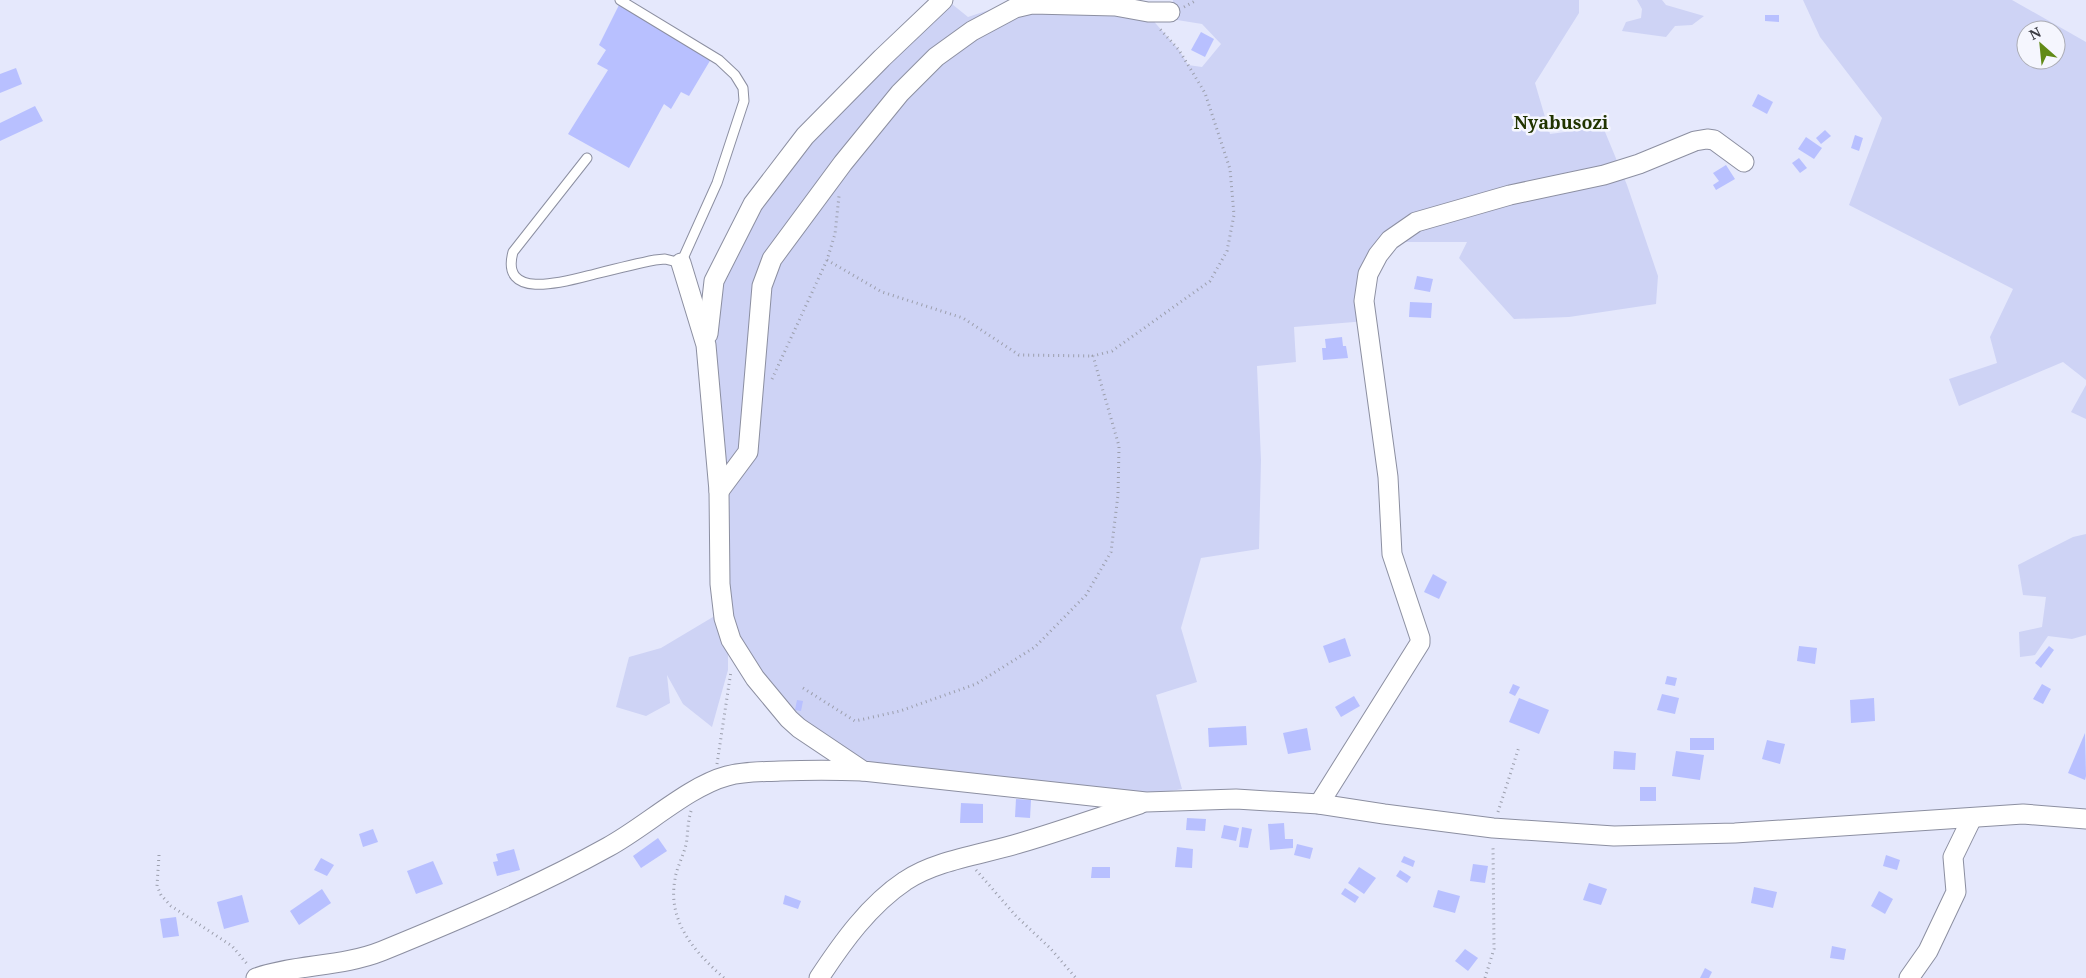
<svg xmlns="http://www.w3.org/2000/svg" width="2086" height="978" viewBox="0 0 2086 978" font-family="'Noto Serif',serif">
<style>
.green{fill:#ced3f5;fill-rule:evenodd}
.building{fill:#b8c0ff}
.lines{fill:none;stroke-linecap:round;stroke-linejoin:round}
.lane-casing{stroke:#8c8fa1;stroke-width:11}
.street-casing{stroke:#8c8fa1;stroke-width:21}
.path{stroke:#9c9fad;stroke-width:3;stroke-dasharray:1 4;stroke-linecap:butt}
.lane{stroke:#fff;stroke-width:9}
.street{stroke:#fff;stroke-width:19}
.labels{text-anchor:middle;stroke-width:5;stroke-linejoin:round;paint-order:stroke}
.quarter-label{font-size:18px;font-weight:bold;fill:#213400;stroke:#f5f6fe}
</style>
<rect width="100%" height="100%" fill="#e5e8fc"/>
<!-- green -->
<g class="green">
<polygon points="947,0 968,17 995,8 1009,0 1135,0 1179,50 1188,65 1202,67 1221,44 1202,24 1171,19 1173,0 1579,0 1579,13 1535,83 1550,134 1603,127 1627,185 1658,276 1656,304 1569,317 1514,319 1459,258 1467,242 1395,242 1372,277 1366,321 1294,327 1296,362 1257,366 1261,460 1259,549 1201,558 1181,628 1197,682 1156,695 1182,789 1149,795 869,765 801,727 769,685 739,637 727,597 712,369 715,282 806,137"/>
<polygon points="1637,0 1662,0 1666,5 1704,16 1692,25 1675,26 1666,37 1622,31 1626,22 1641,18 1642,9"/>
<path d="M1803,0h209l74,42v338l-23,-18 -104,44 -10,-27 48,-16 -7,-26 23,-48 -164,-84 33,-87 -62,-81zM2026,30h30v30h-30z"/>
<polygon points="2086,385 2086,419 2071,412"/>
<polygon points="2086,534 2086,635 2072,639 2048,636 2035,655 2020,657 2019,632 2042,627 2046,597 2023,595 2018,565 2073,537"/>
<polygon points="723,611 728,636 728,670 712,727 683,704 667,675 670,703 646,716 616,707 629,657 661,648"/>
</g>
<!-- building -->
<g class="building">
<polygon points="619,5 711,59 689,96 681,92 671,109 664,104 629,168 568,134 608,70 597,64 606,50 599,45"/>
<polygon points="1765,15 1779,15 1779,22 1765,21"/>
<polygon points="1201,32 1214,39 1205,57 1191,50"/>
<polygon points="16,68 22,84 0,93 0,74"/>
<polygon points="1758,94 1773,102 1767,114 1752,106"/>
<polygon points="35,106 43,121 0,141 0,123"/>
<polygon points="1825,130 1831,136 1821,144 1816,138"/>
<polygon points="1855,135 1863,138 1859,151 1851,148"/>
<polygon points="1806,137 1822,148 1814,159 1798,149"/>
<polygon points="1799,158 1807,168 1800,173 1792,163"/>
<polygon points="1726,165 1735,179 1716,190 1713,185 1719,181 1713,173"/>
<polygon points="1417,276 1433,279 1430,292 1414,289"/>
<polygon points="1410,302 1432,303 1431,318 1409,317"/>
<polygon points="1342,337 1343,346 1346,346 1348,358 1323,360 1322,348 1326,348 1325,339"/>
<polygon points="1433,574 1447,582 1439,599 1424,592"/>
<polygon points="1345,638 1351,656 1329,663 1323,646"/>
<polygon points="1799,646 1817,648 1815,664 1797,661"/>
<polygon points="2049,646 2054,650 2041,668 2035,663"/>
<polygon points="1667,676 1677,678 1675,686 1665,684"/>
<polygon points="1513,684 1520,687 1515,696 1509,693"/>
<polygon points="2042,684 2051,689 2043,704 2033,699"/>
<polygon points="1662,694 1679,698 1675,714 1657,710"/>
<polygon points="1354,696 1360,706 1341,717 1335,707"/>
<polygon points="1519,698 1549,710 1539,734 1509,722"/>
<polygon points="1874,698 1875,721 1851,723 1850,700"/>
<polygon points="797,700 803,701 801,711 795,710"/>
<polygon points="1246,726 1247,745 1209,747 1208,728"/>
<polygon points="1307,728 1311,750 1288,754 1283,733"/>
<polygon points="2085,733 2086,776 2085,780 2068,773"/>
<rect x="1690" y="738" width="24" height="12"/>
<polygon points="1767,740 1785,744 1780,764 1762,759"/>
<polygon points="1614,751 1636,753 1635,770 1613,769"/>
<polygon points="1676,751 1704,755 1700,780 1672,776"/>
<rect x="1640" y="787" width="16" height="14"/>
<polygon points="1016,799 1031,800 1030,818 1015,817"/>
<polygon points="961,803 983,804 983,823 960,823"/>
<polygon points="1187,818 1206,819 1205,831 1186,830"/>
<polygon points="1284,823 1285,839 1293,839 1293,848 1270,850 1268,824"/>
<polygon points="1224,825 1239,828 1236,841 1221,838"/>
<polygon points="1242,827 1252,829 1248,848 1239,847"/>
<polygon points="373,829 378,842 363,847 359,834"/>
<polygon points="658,838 667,851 641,868 633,856"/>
<polygon points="1297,844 1313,848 1310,859 1294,855"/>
<polygon points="1177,847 1193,849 1192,868 1175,867"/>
<polygon points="514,849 520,870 497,876 493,862 498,861 496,854"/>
<polygon points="1886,855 1900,860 1897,870 1883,866"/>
<polygon points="1404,856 1415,861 1413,867 1401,862"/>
<polygon points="321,858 334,865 327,876 314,870"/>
<polygon points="433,861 443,884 416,894 407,871"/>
<polygon points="1473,864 1488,866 1485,883 1470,881"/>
<polygon points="1092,867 1110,867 1110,878 1091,878"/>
<polygon points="1359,867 1376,878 1364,894 1348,883"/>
<polygon points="1400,870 1411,877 1407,883 1396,876"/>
<polygon points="1589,883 1607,889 1601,905 1583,900"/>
<polygon points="1754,887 1777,892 1773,908 1751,903"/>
<polygon points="1345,888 1359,897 1355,903 1341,894"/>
<polygon points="322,889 331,903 299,925 290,911"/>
<polygon points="1438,890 1460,896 1455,913 1433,907"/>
<polygon points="1879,891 1893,899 1885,914 1871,906"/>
<polygon points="242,895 249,922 224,929 217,902"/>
<polygon points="785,895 801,901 798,909 783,904"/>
<polygon points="176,917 179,936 163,938 160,919"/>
<polygon points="1832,946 1846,949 1844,960 1830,958"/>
<polygon points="1465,949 1478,958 1468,971 1455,961"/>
<polygon points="1705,968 1712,972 1709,978 1700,978"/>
</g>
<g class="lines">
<defs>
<path id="lane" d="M587,158l-74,94c-14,51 58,28 82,22 20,-5 40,-10 60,-14l10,-1 16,4 36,-80 27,-82 -1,-13 -8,-13 -16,-15 -99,-60"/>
<g id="street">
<polyline points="681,263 706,345 719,491 720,584 724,618 731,640 755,678 789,719 799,728 863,771 1146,802 1236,799 1319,804 1384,814 1493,828 1614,836 1735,833 2023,814 2086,819"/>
<polyline points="708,334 714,281 753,204 805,136 882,58 943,0"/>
<polyline points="719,491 748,452 762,286 772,259 843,163 900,93 936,57 972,31 1015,8 1032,4 1115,6 1148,12 1170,12"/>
<polyline points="1319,804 1420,643 1420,638 1392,554 1388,477 1364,301 1368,274 1378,255 1390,240 1416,222 1510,195 1604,175 1639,164 1695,141 1707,139 1714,140 1744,162"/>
<path d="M256,978c40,-14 86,-11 126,-27 76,-31 154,-64 226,-104 37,-20 81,-61 119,-71 18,-5 35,-4 53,-5 28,-1 55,-1 83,0"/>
<path d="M819,978c23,-35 50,-73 86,-97 30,-21 80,-27 115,-38 41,-12 80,-26 120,-39"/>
<polyline points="1909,978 1928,951 1956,892 1953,857 1972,818"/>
</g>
</defs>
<!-- lane casing -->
<use href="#lane" class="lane-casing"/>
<!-- street casing -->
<use href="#street" class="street-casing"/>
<!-- path -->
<g class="path">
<polyline points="1184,7 1197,0"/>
<polyline points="827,260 882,292 963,318 1019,355 1093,356"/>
<polyline points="772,379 827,260 835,234 839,196"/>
<polyline points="803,688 855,721 900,711 976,684 1035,647 1086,595 1111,552 1118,495 1119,446 1093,356 1112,351 1210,281 1227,251 1234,215 1230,169 1205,93 1179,50 1160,29"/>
<polyline points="717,764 731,671"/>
<path d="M691,811c-3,10 -3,18 -4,27 -1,14 -10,27 -12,41 -8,43 20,73 49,99"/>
<polyline points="1498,812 1519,747"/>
<polyline points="159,855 157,886 161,895 171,906 232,946 248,965"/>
<polyline points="976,870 1016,916 1050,948 1076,978"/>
<polyline points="1485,978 1494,949 1493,845"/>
</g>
<!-- lane -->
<use href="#lane" class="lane"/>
<!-- street -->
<use href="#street" class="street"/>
</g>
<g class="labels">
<!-- quarter labels -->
<g class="quarter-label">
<text x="1561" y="129">Nyabusozi</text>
</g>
</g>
<!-- north arrow -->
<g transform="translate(2041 45) rotate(333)"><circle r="24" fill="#f5f6fe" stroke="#abacb4"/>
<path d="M0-4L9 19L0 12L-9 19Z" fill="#618a17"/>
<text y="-8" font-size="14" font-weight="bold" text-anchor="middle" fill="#3b3c44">N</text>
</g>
</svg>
